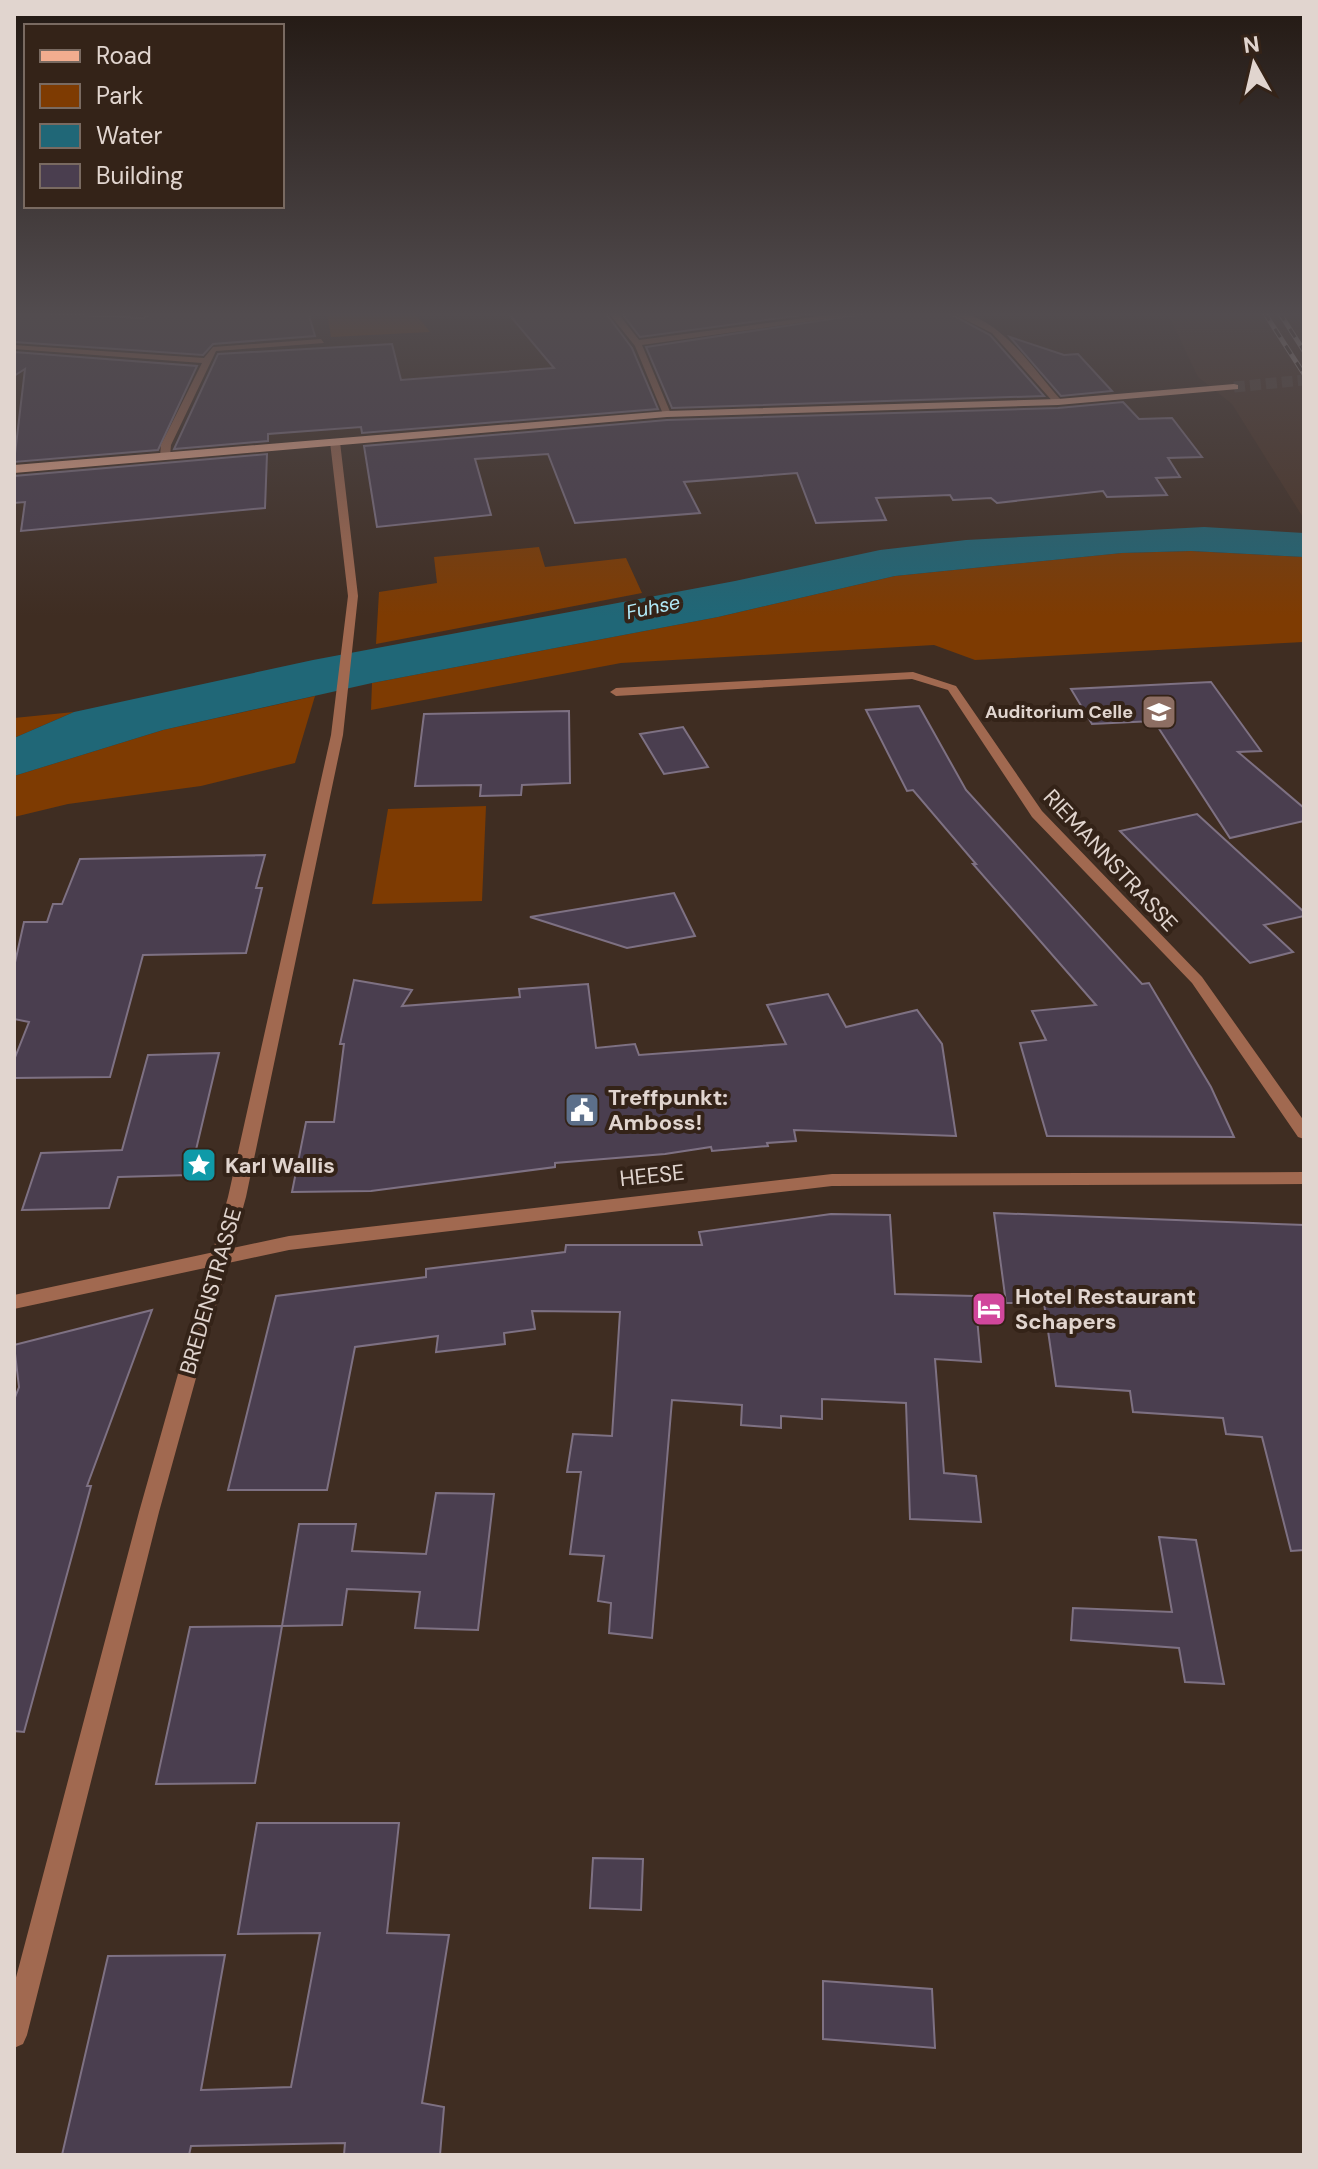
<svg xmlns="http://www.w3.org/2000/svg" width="1318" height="2169" viewBox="0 0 1318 2169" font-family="'DM Sans',sans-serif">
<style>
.built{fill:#4b3325}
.green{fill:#7e3b02}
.water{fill:#206777}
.building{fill:#4a3e4f;stroke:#7e7183;stroke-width:2}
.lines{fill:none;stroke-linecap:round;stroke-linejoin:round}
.primary-tunnel{stroke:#57463c;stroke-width:11;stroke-dasharray:11 5;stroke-linecap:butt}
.minor{fill:#a16950;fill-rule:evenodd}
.tertiary{fill:#a16950;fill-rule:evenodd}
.primary{fill:#f2ad8f;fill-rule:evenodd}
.rail-casing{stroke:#b2a49d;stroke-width:5}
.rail{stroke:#342318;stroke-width:3;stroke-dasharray:10;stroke-linecap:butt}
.labels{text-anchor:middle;stroke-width:8;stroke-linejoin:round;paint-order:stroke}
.far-poi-label{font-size:18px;font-weight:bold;fill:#e1d5cf;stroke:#342318;text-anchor:end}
.far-water-label{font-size:20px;font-style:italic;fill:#b2eaf8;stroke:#342318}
.street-label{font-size:22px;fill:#e1d5cf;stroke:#342318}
.poi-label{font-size:22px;font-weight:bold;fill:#e1d5cf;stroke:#342318;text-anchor:start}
</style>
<rect width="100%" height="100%" fill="#3f2d22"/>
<!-- built -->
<polygon class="built" points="1167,312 1304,312 1304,519 1232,404 1198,377"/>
<!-- green -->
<g class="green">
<polygon points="327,312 414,312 430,332 331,337"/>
<polygon points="539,547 545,567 626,558 642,593 376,644 379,592 437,583 434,557"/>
<polygon points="1191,551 1304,557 1304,642 975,660 934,645 621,663 371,710 372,683 718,617 895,576 1122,553"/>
<polygon points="315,696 295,763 201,786 68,804 14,817 14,776 163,730"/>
<polygon points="74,712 14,738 14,718"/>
<polygon points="486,806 482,901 372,904 388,809"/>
</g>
<!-- water -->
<polygon class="water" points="1204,527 1304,533 1304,557 1191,551 1122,553 895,576 718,617 372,683 163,730 14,776 14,738 74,712 313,660 735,581 880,550 966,540"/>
<!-- building -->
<g class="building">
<polygon points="14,312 144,318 153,312 308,312 315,336 213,344 203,355 14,342"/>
<polygon points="507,312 605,312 632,348 658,409 362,433 361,427 268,434 268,441 174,449 218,354 392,344 401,380 554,368"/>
<polygon points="621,312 825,312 640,337"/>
<polygon points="877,312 947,312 990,335 1044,396 672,408 646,347"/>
<polygon points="1010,337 1064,355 1078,354 1112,391 1061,396"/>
<polygon points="14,352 197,366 158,450 14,462 25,369 14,376"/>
<polygon points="1123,402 1139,419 1172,418 1202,457 1168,458 1180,477 1156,478 1167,495 1107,497 1103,491 997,503 991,498 953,500 950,495 876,498 886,520 816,523 797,473 684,482 700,513 575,523 548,454 475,459 491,515 377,527 364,446 667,420 1058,408"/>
<polygon points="267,454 265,508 21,531 25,502 14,503 14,476"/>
<polygon points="1211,682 1261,751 1238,752 1304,808 1304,821 1230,838 1154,721 1092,724 1071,689"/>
<polygon points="919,706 966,790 1142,984 1149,983 1211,1087 1234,1137 1047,1136 1020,1043 1046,1040 1032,1011 1096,1005 973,864 976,864 913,790 907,791 866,710"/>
<polygon points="569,711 570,783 522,785 521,795 480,796 481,785 415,786 424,714"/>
<polygon points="683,727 708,767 664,774 640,734"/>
<polygon points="1197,814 1304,912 1304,916 1264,925 1293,952 1250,963 1120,831"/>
<polygon points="265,855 256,888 262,888 246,953 143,955 110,1077 14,1078 14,1060 29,1022 14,1019 14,967 24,922 47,922 53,904 62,904 80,859"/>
<polygon points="674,893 695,936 627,948 530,917"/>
<polygon points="354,980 412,990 402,1006 520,997 519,989 588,984 596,1048 635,1044 639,1055 786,1044 767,1005 828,994 846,1027 917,1010 942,1044 956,1136 794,1130 796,1141 767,1143 768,1146 712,1151 711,1147 665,1154 555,1163 555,1167 371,1191 292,1192 306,1122 334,1122 344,1044 340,1044"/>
<polygon points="219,1053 190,1175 118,1177 109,1208 22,1210 41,1153 122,1150 148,1055"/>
<polygon points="994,1213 1304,1225 1304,1550 1291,1551 1262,1437 1226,1434 1223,1418 1133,1412 1130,1391 1056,1386 1044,1303 1006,1303"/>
<polygon points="831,1214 890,1215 895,1294 975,1296 981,1362 935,1359 944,1473 976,1476 981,1522 910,1519 906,1403 822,1399 822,1419 781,1416 781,1428 741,1425 742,1405 672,1400 652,1638 609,1633 611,1603 598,1601 604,1556 570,1554 581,1472 567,1472 573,1434 612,1436 620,1312 532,1311 535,1329 504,1333 505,1344 436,1352 438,1336 355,1347 327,1490 228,1490 276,1296 426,1277 426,1269 565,1252 566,1245 702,1245 699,1232"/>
<polygon points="152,1310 87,1486 91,1486 24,1732 14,1731 14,1400 19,1387 14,1345"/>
<polygon points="436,1493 494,1494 478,1630 415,1628 420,1592 347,1589 342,1625 282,1626 299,1524 356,1524 352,1551 426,1554"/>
<polygon points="1159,1537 1196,1540 1224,1684 1185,1682 1179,1648 1071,1640 1073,1608 1172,1612"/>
<polygon points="282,1626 255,1783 156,1784 190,1627"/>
<polygon points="257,1823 399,1823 387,1933 449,1935 422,2103 444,2107 440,2155 344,2155 345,2143 191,2146 189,2155 62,2155 108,1956 225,1955 201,2090 291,2087 320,1933 238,1934"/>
<polygon points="593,1858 643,1859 641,1910 590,1908"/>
<polygon points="823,1981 932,1989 935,2048 823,2039"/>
</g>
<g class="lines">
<!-- primary-tunnel -->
<polyline class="primary-tunnel" points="1234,387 1304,380"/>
<!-- minor -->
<g class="minor">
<polygon points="608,312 617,312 639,340 850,312 874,312 642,345 671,414 667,417 663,414 635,346"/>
<path d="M950,312c48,0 82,56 111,88v4h-6l-63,-71z"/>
<polygon points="321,339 324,343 216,351 171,445 170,456 165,459 160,456 161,445 202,363 14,349 14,345 204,358 213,347"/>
<polygon points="335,439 340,442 358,596 343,735 246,1197 159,1512 27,2035 23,2044 14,2048 14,1985 139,1512 228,1197 331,735 348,596 330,442"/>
<polygon points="913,672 956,686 1042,811 1202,977 1304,1121 1304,1139 1298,1137 1192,983 1032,817 948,690 912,679 616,696 610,692 616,688"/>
</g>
<!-- tertiary -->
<polygon class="tertiary" points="1304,1172 1304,1184 832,1186 289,1250 14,1309 14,1295 289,1236 832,1174"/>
<!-- primary -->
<polygon class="primary" points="1234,384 1238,385 1238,389 1058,405 667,417 14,473 14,465 667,411 1058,399"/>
<defs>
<g id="rail">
<polyline points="1264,312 1304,374"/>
<polyline points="1279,312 1304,351"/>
</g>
</defs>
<!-- rail casing -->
<use href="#rail" class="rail-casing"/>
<!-- rail -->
<use href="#rail" class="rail"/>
</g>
<!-- sky -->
<linearGradient id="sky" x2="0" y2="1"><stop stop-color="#231913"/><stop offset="0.51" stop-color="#524c4f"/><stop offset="1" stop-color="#524c4f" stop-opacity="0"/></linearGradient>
<rect width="1318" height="616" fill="url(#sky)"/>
<!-- icons -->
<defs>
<symbol id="university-square" viewBox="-11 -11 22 22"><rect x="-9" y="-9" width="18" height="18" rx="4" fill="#8d6e63" stroke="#342318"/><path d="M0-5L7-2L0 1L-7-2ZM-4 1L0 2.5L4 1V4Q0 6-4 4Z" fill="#fff"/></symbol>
<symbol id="civic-square" viewBox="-11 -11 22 22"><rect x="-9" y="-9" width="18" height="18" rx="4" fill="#5c6f8a" stroke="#342318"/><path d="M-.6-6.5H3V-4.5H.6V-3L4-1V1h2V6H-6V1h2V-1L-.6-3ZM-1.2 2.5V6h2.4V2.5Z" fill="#fff"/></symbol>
<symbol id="sight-square" viewBox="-11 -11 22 22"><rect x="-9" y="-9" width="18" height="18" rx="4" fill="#0f9aa8" stroke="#342318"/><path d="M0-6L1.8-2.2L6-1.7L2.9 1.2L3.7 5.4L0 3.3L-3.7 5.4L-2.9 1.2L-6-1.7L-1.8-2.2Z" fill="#fff"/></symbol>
<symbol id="hotel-square" viewBox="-11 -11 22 22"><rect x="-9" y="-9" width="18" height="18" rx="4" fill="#d1479c" stroke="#342318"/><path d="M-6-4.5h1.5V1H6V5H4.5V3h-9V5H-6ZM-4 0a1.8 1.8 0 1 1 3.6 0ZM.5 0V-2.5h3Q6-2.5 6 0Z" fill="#fff"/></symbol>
</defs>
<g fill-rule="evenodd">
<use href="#university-square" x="1139" y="692" width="40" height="40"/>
<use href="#civic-square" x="562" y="1090" width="40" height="40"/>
<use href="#sight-square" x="179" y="1145" width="40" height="40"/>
<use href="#hotel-square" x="969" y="1289" width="40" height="40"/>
</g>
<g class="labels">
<!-- far-poi labels -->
<g class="far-poi-label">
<text x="1133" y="718">Auditorium Celle</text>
</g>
<!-- far-water labels -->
<g class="far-water-label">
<text transform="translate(653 607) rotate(-12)" y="7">Fuhse</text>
</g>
<!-- street labels -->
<g class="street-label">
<text transform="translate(1111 860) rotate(47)" y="8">RIEMANNSTRASSE</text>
<text transform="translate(652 1175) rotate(-6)" y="8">HEESE</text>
<text transform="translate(210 1291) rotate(-74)" y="8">BREDENSTRASSE</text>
</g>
<!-- poi labels -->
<g class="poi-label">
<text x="608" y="1105">Treffpunkt:<tspan x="608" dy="25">Amboss!</tspan></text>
<text x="225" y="1173">Karl Wallis</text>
<text x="1015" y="1304">Hotel Restaurant<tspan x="1015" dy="25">Schapers</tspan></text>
</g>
</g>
<!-- border -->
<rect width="1318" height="2169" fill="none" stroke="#e1d5cf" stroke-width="32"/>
<!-- legend -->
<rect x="24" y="24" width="260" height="184" fill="#342318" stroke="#796a61" stroke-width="2"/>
<rect x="40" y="50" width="40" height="12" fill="#f2ad8f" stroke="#796a61" stroke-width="2"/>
<text x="96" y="64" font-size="24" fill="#e1d5cf">Road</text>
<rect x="40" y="84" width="40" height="24" fill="#7e3b02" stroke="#796a61" stroke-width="2"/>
<text x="96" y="104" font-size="24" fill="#e1d5cf">Park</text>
<rect x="40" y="124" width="40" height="24" fill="#206777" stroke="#796a61" stroke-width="2"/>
<text x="96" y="144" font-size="24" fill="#e1d5cf">Water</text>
<rect x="40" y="164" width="40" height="24" fill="#4a3e4f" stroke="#796a61" stroke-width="2"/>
<text x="96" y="184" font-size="24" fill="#e1d5cf">Building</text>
<!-- north arrow -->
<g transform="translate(1254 64) rotate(352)" stroke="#342318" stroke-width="6" paint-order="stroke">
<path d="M0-6L14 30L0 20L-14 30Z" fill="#e1d5cf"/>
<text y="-12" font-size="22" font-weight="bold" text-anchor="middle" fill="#e1d5cf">N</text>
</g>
</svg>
